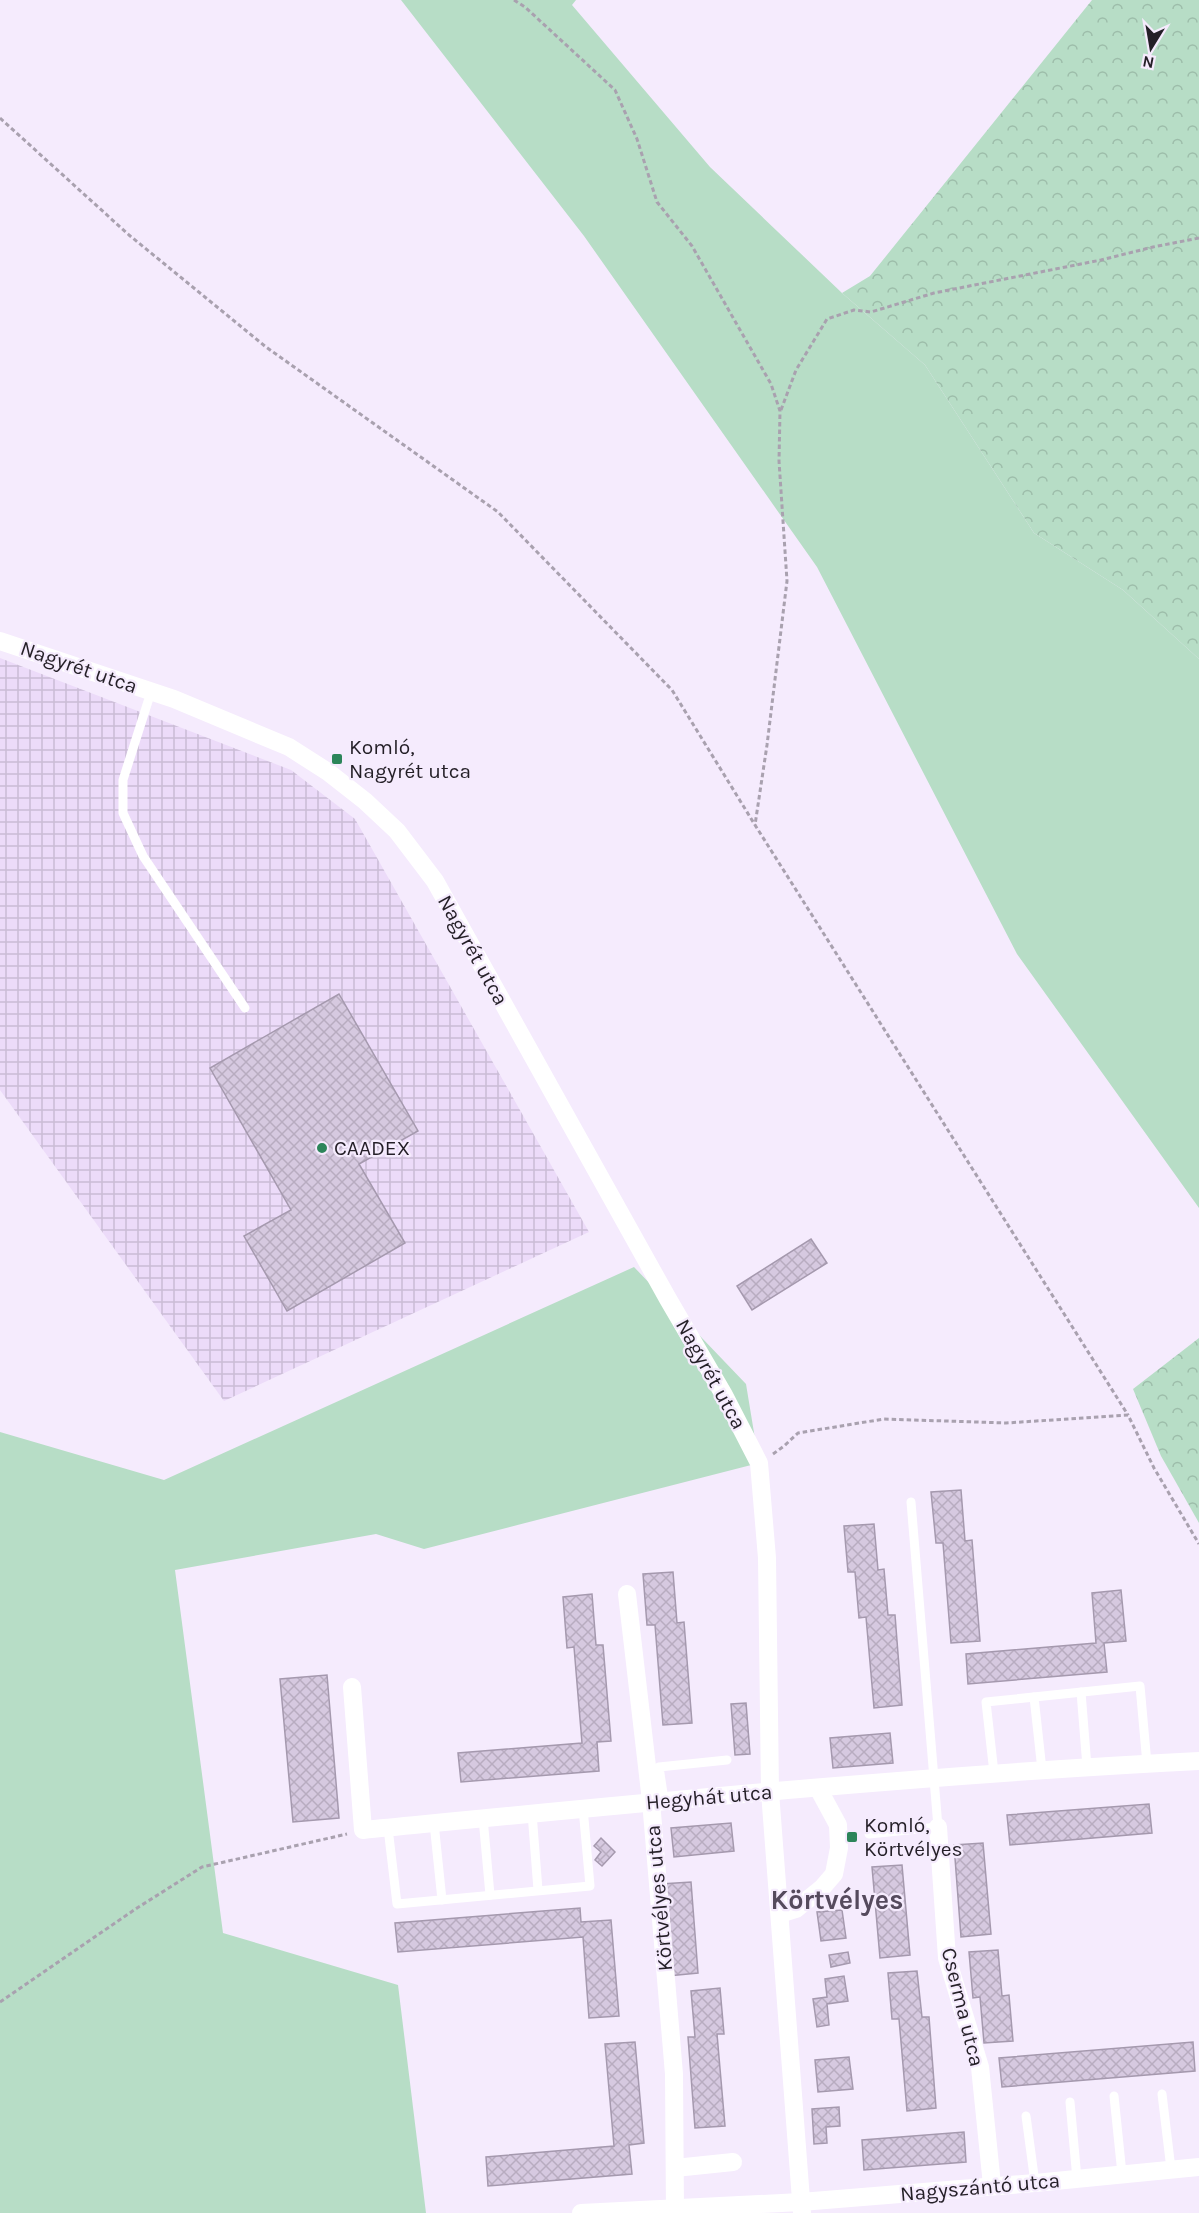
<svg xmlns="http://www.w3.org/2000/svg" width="1199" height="2213" viewBox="0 0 1199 2213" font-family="Karla,sans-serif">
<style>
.industrial{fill:url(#industrial-grid)}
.green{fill:#b7ddc6}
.forest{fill:url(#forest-crowns)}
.building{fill:url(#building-cross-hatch);stroke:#a599ae;stroke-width:1.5}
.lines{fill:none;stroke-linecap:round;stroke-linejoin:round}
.path{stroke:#a9a1af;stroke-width:3;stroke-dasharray:4.5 3;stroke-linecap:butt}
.service{stroke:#fff;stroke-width:9}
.minor{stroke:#fff;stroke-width:18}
.poi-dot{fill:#2c855a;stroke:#f5ebfd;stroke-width:2}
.labels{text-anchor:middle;stroke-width:4.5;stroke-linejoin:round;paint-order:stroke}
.street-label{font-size:21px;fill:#241f27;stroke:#f5ebfd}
.poi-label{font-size:21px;fill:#241f27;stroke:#f5ebfd;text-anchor:start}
.district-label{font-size:27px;font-weight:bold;fill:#554a5d;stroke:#f5ebfd}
</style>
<defs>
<pattern id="industrial-grid" width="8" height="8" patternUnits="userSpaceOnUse" patternTransform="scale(1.5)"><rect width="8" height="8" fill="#ecdbf9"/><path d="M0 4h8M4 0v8" fill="none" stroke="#cabcd5"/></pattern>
<pattern id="forest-crowns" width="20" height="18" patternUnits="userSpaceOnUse" patternTransform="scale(1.5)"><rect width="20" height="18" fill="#b7ddc6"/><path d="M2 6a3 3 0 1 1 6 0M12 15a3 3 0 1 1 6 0" fill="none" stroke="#9dbdaa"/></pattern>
<pattern id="building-cross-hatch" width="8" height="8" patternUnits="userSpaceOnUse" patternTransform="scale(1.5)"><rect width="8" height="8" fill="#d6c9e0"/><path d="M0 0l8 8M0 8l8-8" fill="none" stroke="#b8acc0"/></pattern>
</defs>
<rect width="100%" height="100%" fill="#f5ebfd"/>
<!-- industrial -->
<polygon class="industrial" points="0,658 291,770 355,819 589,1232 224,1401 0,1090"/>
<!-- green -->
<g class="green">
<polygon points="401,0 576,0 572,5 710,167 842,293 925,365 1034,533 1123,590 1199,659 1199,1208 1017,954 817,567 584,236"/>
<polygon points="634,1267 746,1384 759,1463 424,1549 376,1534 175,1570 223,1933 398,1985 426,2213 0,2213 0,1432 164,1480"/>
</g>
<!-- forest -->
<g class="forest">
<polygon points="1092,0 1199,0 1199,659 1123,590 1034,533 925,365 842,293 870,276"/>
<polygon points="1199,1338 1199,1523 1161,1456 1133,1389"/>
</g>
<!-- building -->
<g class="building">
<polygon points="339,994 418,1131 359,1164 405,1243 287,1311 244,1236 291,1210 210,1068"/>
<polygon points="811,1239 827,1263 752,1310 737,1286"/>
<polygon points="961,1490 965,1541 972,1540 980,1641 951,1643 943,1543 936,1543 931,1492"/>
<polygon points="874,1524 878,1570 884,1569 888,1615 895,1615 902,1705 874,1708 866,1617 859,1618 855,1572 848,1572 844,1526"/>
<polygon points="673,1572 677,1623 684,1622 692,1723 663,1725 655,1625 647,1625 643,1574"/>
<polygon points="1121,1590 1126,1641 1104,1643 1107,1672 968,1684 966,1654 1096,1643 1092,1593"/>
<polygon points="592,1594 596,1645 603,1645 611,1741 597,1742 599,1771 461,1782 458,1753 582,1743 574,1647 567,1648 563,1597"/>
<polygon points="327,1675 339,1818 293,1822 280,1679"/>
<polygon points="746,1703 750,1754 735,1755 731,1704"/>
<polygon points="890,1733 893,1763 833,1768 830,1738"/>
<polygon points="1149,1804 1152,1833 1010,1845 1007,1815"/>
<polygon points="731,1823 734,1851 674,1857 671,1828"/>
<polygon points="601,1838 615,1852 602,1866 595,1860 601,1852 594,1846"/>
<polygon points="983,1843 991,1934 961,1937 954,1845"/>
<polygon points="902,1865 910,1955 880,1958 872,1867"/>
<polygon points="691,1882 698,1973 668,1976 661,1884"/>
<polygon points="580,1908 581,1922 611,1920 619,2016 589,2018 583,1937 398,1952 395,1923"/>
<polygon points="842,1910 846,1938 821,1941 817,1912"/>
<polygon points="998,1950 1002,1996 1009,1995 1013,2041 984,2043 980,1997 973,1998 969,1952"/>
<polygon points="848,1952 850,1963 831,1967 829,1955"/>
<polygon points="917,1971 922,2017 929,2017 936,2108 907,2111 899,2019 892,2019 888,1973"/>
<polygon points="844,1976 848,2001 827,2004 829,2025 817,2027 813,1999 827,1997 825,1979"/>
<polygon points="720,1988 724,2034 717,2034 725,2126 695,2128 688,2037 695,2037 691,1991"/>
<polygon points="635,2042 644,2143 629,2145 632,2174 488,2186 486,2157 614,2146 605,2044"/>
<polygon points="1193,2042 1195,2071 1002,2087 999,2058"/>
<polygon points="849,2057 853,2089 818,2092 815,2060"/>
<polygon points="839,2107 840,2126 826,2127 827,2143 814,2144 812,2109"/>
<polygon points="964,2132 966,2162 864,2170 862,2140"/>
</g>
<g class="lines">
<!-- path -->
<g class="path">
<polyline points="514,0 525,7 615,90 637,139 657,202 692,246 771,384 780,411 779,461 787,581 767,745 755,825"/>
<polyline points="0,118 129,235 266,347 498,512 672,690 755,825 1128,1415"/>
<polyline points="781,410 796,370 827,319 854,310 871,312 934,293 1101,260 1153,247 1199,238"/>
<polyline points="773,1454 784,1446 798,1433 884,1419 1006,1423 1128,1415 1154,1468 1199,1544"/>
<polyline points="0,2002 137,1908 202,1867 347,1834"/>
</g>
<!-- service -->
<g class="service">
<polyline points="151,692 123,780 123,813 143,856 245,1008"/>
<polyline points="1081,1692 1087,1767"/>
<polyline points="1034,1697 1042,1770"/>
<polyline points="994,1773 986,1702 1140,1686 1147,1764"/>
<polyline points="664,1800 659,1767 727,1760"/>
<polyline points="532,1813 538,1890"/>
<polyline points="483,1818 490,1895"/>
<polyline points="434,1823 442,1900"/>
<polyline points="388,1828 397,1904 590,1886 583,1808"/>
<polyline points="869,1834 938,1827 911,1502"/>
<polyline points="1162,2094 1171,2169"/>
<polyline points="1114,2096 1122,2174"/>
<polyline points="1070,2102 1077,2179"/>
<polyline points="1026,2116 1035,2183"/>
</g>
<!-- minor -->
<g class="minor">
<polyline points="0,641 174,699 289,747 328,772 365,801 397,831 435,881 668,1299 724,1395 759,1463 767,1558 770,1792 802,2213"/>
<polyline points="627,1594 651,1801 674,2074 675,2213"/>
<path d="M352,1687l11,143c279,-27 557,-55 836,-69"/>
<polyline points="938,1827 947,1958 980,2067 992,2185"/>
<polyline points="780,1914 796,1909 822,1888 834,1874 839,1848 838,1825 818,1788"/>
<polyline points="675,2168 733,2162"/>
<polyline points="581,2213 801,2202 1035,2183 1199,2167"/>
</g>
</g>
<!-- markers -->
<g class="poi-dot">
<rect x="331" y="753" width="12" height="12" rx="3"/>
<circle cx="322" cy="1148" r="6"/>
<rect x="846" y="1831" width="12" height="12" rx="3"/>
</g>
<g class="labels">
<!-- street labels -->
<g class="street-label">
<text transform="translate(79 667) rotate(19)" y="7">Nagyrét utca</text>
<text transform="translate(473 950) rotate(61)" y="7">Nagyrét utca</text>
<text transform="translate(711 1374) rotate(61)" y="7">Nagyrét utca</text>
<text transform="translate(709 1797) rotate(-5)" y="7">Hegyhát utca</text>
<text transform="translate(659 1898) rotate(-95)" y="7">Körtvélyes utca</text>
<text transform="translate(963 2007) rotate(76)" y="7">Cserma utca</text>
<text transform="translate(980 2187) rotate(-5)" y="7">Nagyszántó utca</text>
</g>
<!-- poi labels -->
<g class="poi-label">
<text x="349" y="754">Komló,<tspan x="349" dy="24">Nagyrét utca</tspan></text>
<text x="334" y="1155">CAADEX</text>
<text x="864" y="1832">Komló,<tspan x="864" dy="24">Körtvélyes</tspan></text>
</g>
<!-- district labels -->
<g class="district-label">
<text x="837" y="1909">Körtvélyes</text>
</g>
</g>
<!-- north arrow -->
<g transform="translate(1151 48) rotate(191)" stroke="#f5ebfd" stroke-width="4.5" paint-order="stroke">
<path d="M0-4.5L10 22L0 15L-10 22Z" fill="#241f27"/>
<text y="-9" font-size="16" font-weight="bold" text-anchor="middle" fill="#241f27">N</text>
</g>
</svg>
